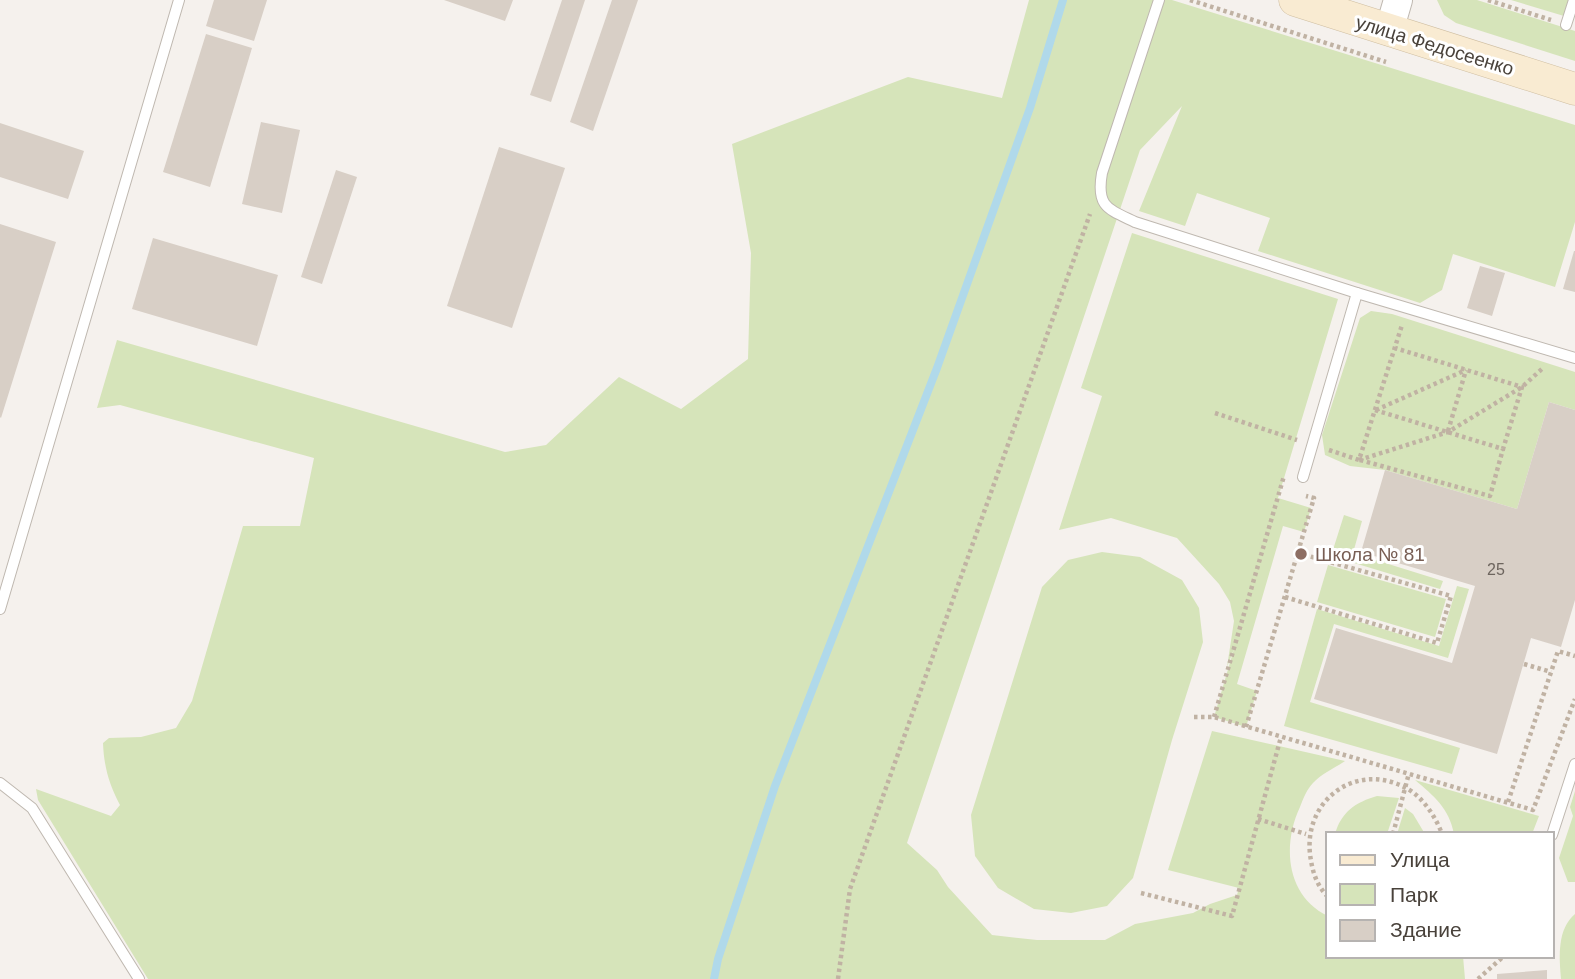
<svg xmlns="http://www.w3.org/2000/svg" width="1575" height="979" viewBox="0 0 1575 979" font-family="Helvetica,sans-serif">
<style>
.green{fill:#d6e4ba}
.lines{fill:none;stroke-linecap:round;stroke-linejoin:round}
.stream{stroke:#b0d9ea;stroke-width:8}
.building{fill:#d8cfc6}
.service-casing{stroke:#bfb8b0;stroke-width:12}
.tertiary-casing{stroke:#bfb8b0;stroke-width:30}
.secondary-casing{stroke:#cfbea1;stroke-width:33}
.path{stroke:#c0b2a3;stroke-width:4.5;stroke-dasharray:3.5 3.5;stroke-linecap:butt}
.service{stroke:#fff;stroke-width:10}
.tertiary{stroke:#fff;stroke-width:28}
.secondary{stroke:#f9ebd2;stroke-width:32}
.education-dot{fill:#8d6e63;stroke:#fff;stroke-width:2.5}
.labels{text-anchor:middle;stroke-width:6;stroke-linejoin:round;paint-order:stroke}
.number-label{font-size:16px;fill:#6d655e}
.street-label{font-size:19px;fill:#49423b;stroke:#fff}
.education-label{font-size:19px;fill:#785e54;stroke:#fff;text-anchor:start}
</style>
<rect width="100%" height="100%" fill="#f5f1ed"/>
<!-- green -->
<g class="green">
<path d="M1029,0h143l403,125v97l-20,65 -102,-33 -11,36 -22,13 -162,-52 12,-33 -73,-25 -12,33 -46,-15 43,-105 -42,44 -233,693 30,27 11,17 44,48 45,5h68l30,-16 58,-11 17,-9 27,-9 2,-7 -71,-18 44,-139 133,30c-10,7 -24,13 -32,22 -6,6 -10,16 -13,24 -18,38 -14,89 28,109v40h135l2,23h-1317l-110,-179 -2,-11 75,27 9,-11c-11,-21 -16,-38 -17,-62l6,-5 32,-1 35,-9 16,-27 51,-175h57l14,-68 -194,-53 -23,3 20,-68 388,112 41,-7 73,-68 62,32 67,-50 3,-106 -19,-109 176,-67 94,21z"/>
<polygon points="1437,0 1477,0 1575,31 1575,61 1456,23 1444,15"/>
<polygon points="1511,0 1569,0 1564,16"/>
<polygon points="1132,233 1338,299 1278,498 1311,508 1304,532 1283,526 1237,684 1257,691 1246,727 1214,717 1234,649 1227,667 1234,621 1230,602 1219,584 1177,538 1111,518 1059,530 1102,396 1081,388"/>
<polygon points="1371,311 1392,314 1575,372 1575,410 1549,402 1517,509 1385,470 1350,466 1325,455 1322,435 1360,318"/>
<polygon points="1344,515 1362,521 1353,553 1443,581 1440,589 1331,556"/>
<polygon points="1102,552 1140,557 1182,580 1199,608 1203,642 1172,740 1133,878 1107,906 1071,913 1034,909 998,888 975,856 971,815 1042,587 1068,560"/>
<polygon points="1328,565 1446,599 1435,637 1317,602"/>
<polygon points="1457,586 1469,589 1448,658 1334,624 1310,702 1460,748 1452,774 1284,726 1317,609 1439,646"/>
<path d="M1415,780l124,36 -7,18h-78c-5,-26 -20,-38 -39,-54z"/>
<polygon points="1575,791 1575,882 1568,882 1559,858 1573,816 1570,807"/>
<path d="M1377,796l22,2 -12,36h-52c6,-22 21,-32 42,-38z"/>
<polygon points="1405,808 1413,814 1425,834 1397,834"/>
<path d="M1575,914v65h-14c-2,-22 -4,-50 14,-65z"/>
</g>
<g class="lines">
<!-- stream -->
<polyline class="stream" points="714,979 718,959 775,786 937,368 1030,108 1063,0"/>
</g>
<!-- building -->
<g class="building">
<polygon points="214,0 267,0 254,41 206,26"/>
<polygon points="444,0 513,0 505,21"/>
<polygon points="562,0 585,0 551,102 530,95"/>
<polygon points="612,0 638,0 593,131 570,122"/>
<polygon points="206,34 252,48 210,187 163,172"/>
<polygon points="261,122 300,130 282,213 242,204"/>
<polygon points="0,123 84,151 68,199 0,177"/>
<polygon points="499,147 565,168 512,328 447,306"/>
<polygon points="336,170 357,177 322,284 301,277"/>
<polygon points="0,224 56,242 1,418 0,417"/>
<polygon points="153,238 278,275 257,346 132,309"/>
<polygon points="1574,251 1575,251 1575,292 1563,289"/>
<polygon points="1480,266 1505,273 1492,316 1467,308"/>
<polygon points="1549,402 1575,410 1575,600 1561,647 1531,638 1497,754 1314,699 1336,628 1452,663 1475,586 1361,552 1385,470 1517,509"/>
<polygon points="1547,970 1547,979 1497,979 1497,974"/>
</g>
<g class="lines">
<defs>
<g id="service">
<path d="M1159,0l-57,173c-6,34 6,36 33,49l222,71 218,65"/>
<polyline points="1566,25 1574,0"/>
<polyline points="1303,477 1357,293"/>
<polyline points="0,609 179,0"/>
<polyline points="0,783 32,808 139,979"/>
<polyline points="1552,835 1575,764"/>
</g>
<polyline id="tertiary" points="1389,31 1398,0"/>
<polyline id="secondary" points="1295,0 1575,89"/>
</defs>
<!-- service casing -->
<use href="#service" class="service-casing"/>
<!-- tertiary casing -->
<use href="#tertiary" class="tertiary-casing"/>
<!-- secondary casing -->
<use href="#secondary" class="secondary-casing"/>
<!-- path -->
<g class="path">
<polyline points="1190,0 1386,62"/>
<polyline points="1488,0 1551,20"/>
<polyline points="1375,410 1503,449 1522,387 1395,348"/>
<polyline points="1376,410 1466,370"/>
<polyline points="1215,413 1297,440"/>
<polyline points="1448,431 1466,370"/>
<polyline points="1329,450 1359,460 1402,325"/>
<polyline points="1359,460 1448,432 1522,387 1543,368"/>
<polyline points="1360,460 1490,496 1503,449"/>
<polyline points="1285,597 1437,643 1451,596 1298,553"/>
<polyline points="1524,664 1551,672"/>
<polyline points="1194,717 1214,717 1533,810 1575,699"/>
<polyline points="1214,717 1284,476"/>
<polyline points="1246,727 1314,498 1306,496"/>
<polyline points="1508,802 1558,651 1575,656"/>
<polyline points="1258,819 1306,834"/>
<polyline points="1393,834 1409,773"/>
<polyline points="1141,893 1232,916 1281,737"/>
<path d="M1328,897c-12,-12 -16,-27 -18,-43 -6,-54 46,-93 96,-66 16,8 30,29 36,46"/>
<polyline points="838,979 850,889 1090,214"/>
<polyline points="1478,979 1504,956"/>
</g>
<!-- service -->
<use href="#service" class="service"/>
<!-- tertiary -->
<use href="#tertiary" class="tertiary"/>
<!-- secondary -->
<use href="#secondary" class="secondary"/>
</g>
<!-- markers -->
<circle class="education-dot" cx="1301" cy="554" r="7"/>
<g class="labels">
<!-- number labels -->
<g class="number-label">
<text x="1496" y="575">25</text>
</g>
<!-- street labels -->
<g class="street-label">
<text transform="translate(1435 45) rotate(17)" y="7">улица Федосеенко</text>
</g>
<!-- education labels -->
<g class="education-label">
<text x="1315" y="561">Школа № 81</text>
</g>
</g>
<!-- legend -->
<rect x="1326" y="832" width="228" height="126" fill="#ffffff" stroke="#b6b3b1" stroke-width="2"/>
<rect x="1340" y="855" width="35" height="10" fill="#f9ebd2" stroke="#b6b3b1" stroke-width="2"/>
<text x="1390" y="867" font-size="21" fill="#49423b">Улица</text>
<rect x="1340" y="884" width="35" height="21" fill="#d6e4ba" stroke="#b6b3b1" stroke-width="2"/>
<text x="1390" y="902" font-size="21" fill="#49423b">Парк</text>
<rect x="1340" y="920" width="35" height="21" fill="#d8cfc6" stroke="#b6b3b1" stroke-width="2"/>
<text x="1390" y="937" font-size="21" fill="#49423b">Здание</text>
</svg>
